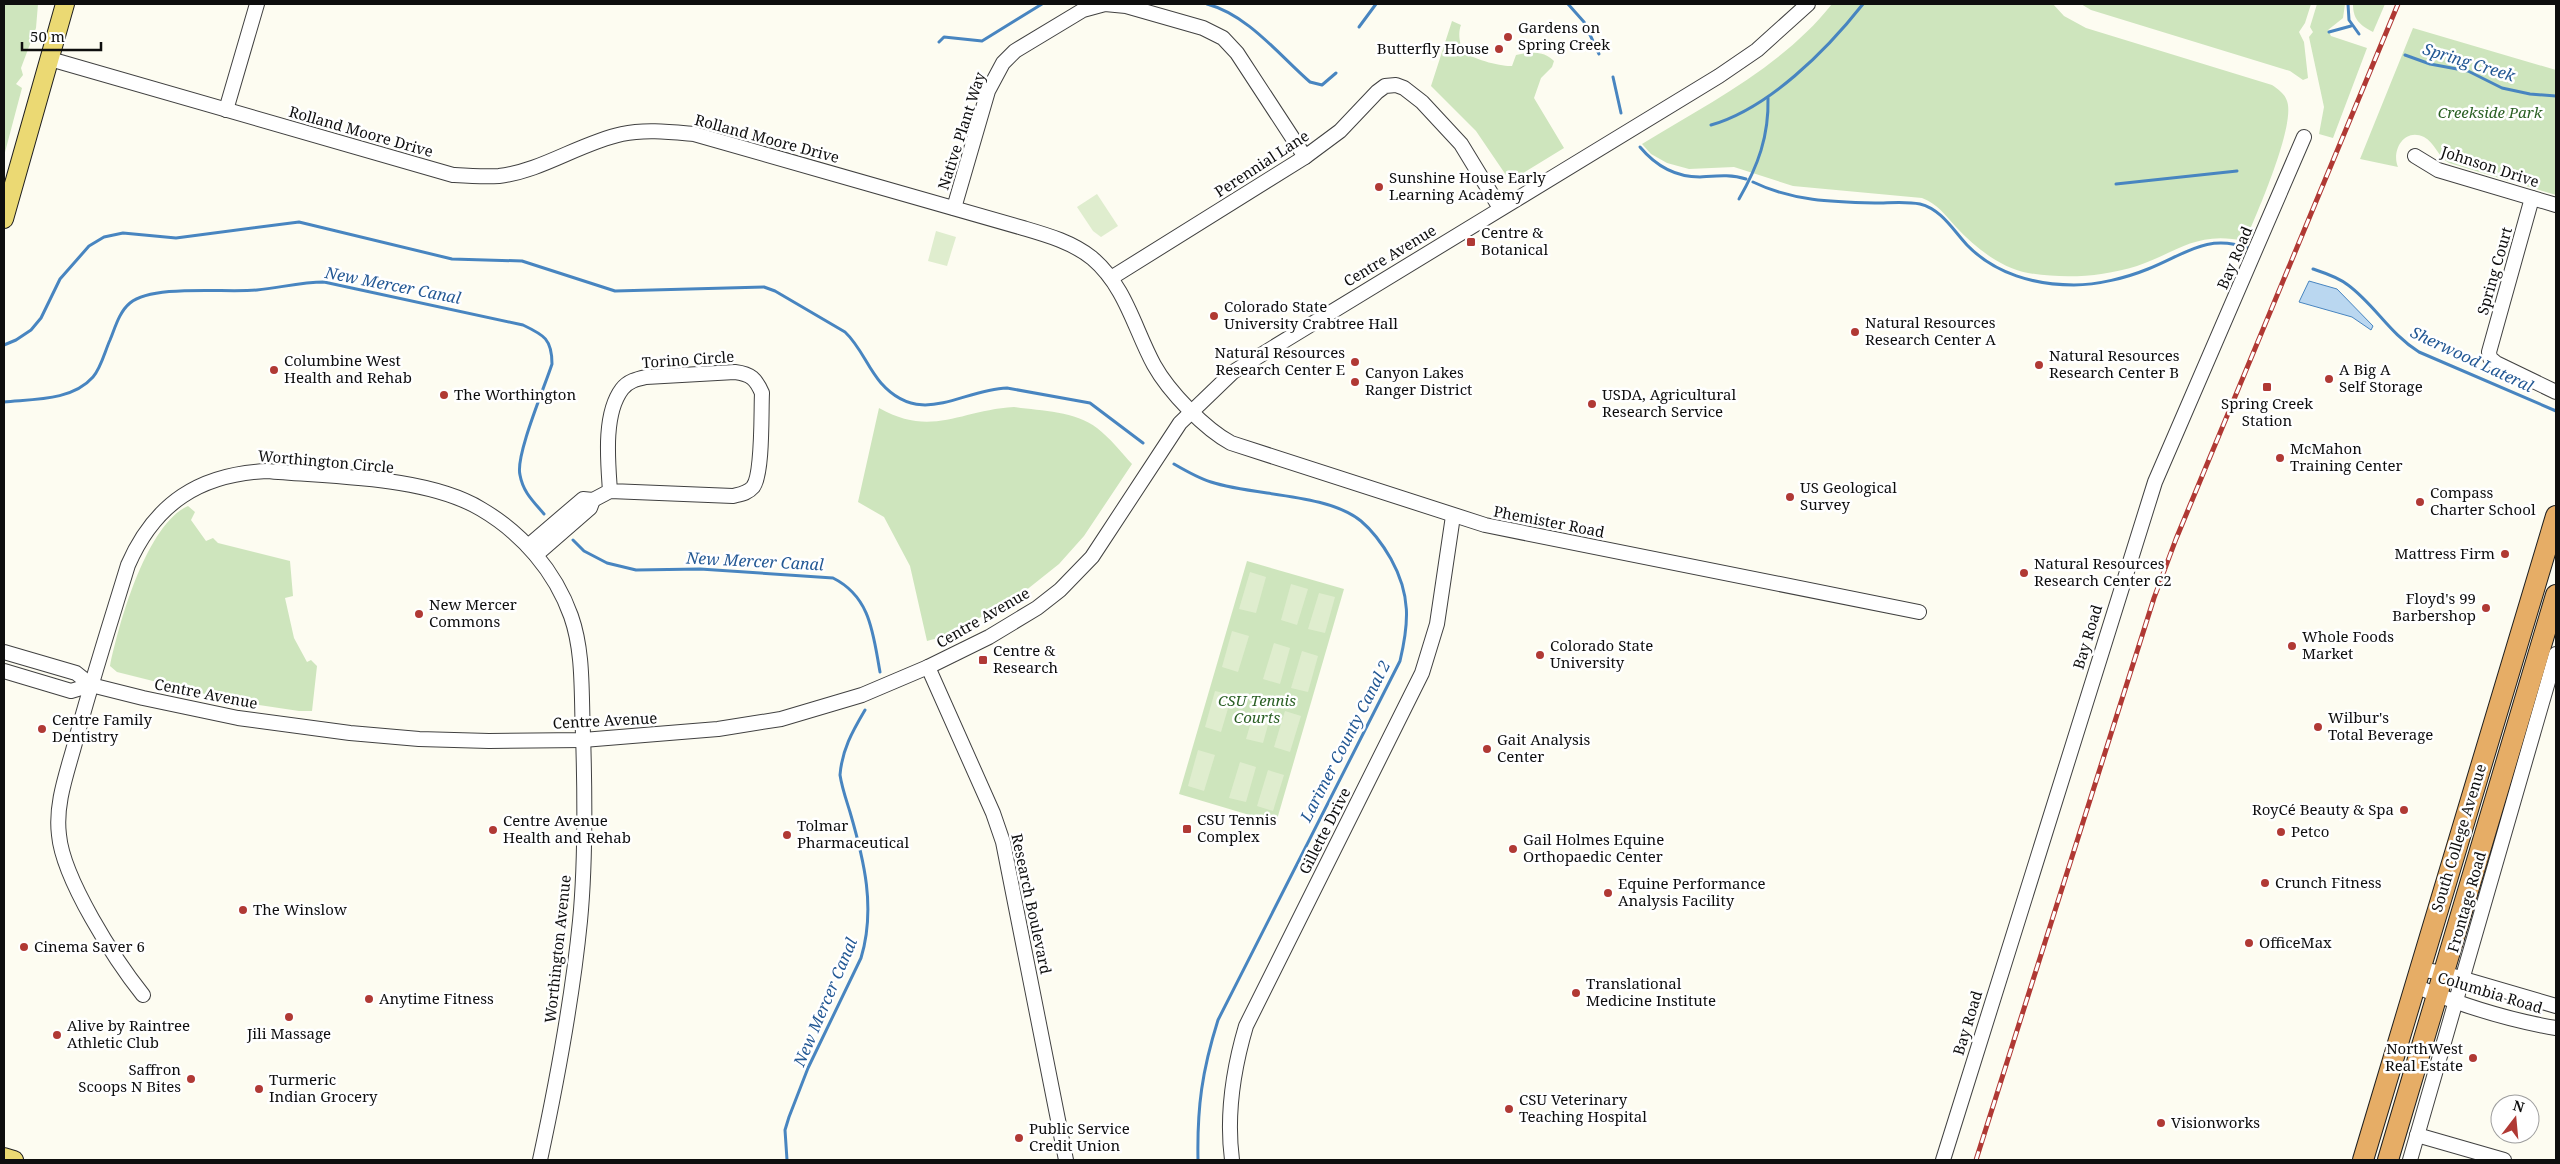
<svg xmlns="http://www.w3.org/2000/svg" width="2560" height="1164" viewBox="0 0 2560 1164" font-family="'Noto Serif',serif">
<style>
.green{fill:#cee5bd}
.pitch{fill:#dfedce}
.water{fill:#bad7f0;stroke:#4885c0}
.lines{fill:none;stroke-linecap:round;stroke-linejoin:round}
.stream{stroke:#4885c0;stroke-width:3}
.minor-casing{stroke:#414141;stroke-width:16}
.major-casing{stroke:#1f1f1f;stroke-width:20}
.highway-casing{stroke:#1f1f1f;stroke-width:22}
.minor{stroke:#fff;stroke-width:14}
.major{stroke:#ebd973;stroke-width:18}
.highway{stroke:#e6ad66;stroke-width:20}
.rail-casing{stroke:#b03934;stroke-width:5}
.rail{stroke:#fff;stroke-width:3;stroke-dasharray:9;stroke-linecap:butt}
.poi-dot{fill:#b03934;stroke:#fff;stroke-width:2}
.labels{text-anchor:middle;stroke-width:5;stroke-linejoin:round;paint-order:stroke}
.poi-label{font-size:15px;fill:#0e0e0e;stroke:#fff;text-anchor:start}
.park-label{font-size:15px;font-style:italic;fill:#2b6025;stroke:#fff}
.street-label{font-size:15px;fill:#0e0e0e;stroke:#fff}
.water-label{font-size:16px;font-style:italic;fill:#235894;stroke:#fff}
</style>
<rect width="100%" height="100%" fill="#fdfcf1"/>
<!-- green -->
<g class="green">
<polygon points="4,4 38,4 36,28 21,68 23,75 16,84 22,88 4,156"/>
<path d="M1832,4h221l11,12 22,12 186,57c6,4 13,9 15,16 9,24 -31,115 -42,140 -49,-10 -65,10 -108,25 -36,11 -72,13 -109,7 -29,-6 -52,-25 -72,-46 -11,-12 -18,-23 -34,-29l-129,-12 -59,-19 -45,2 -22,-6 -16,-9 -9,-10c67,-41 141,-78 190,-140z"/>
<polygon points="2081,4 2311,4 2305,23 2299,32 2304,42 2308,78 2303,80 2290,71 2091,10"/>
<polygon points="2317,4 2345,4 2343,18 2328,30 2331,36 2367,48 2333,138 2319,134 2324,107 2309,37 2313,32 2310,27"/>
<path d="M2353,4h32l-12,28c-13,-7 -20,-12 -20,-28z"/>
<path d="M1452,21l9,4c-3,7 -2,20 3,26 6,8 39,16 48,15l4,-11c13,-3 28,-5 38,6l-2,6 -11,11 -7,20 30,50 -54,33 -34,-50 -45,-45z"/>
<path d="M2413,28l143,42v125l-107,-32c-11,-6 -14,-20 -25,-26 -20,-10 -33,14 -26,30l-38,-8z"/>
<path d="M1014,407c26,4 61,4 83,21 13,10 24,24 35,36l-48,72 -25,28 -44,35 -70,37 -18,5 -17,-75 -26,-49 -26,-15 21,-94c53,30 81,2 135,-1z"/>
<path d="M188,506l7,6 -4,8 15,21 7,-3 5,5 72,18 3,35 -8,2 9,40 13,24 4,-2 6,6 -5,45h-13l-66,-10 -116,-29 -7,-6c9,-43 36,-141 78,-160z"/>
<polygon points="1247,561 1344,589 1276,823 1179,794"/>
</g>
<!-- pitch -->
<g class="pitch">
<polygon points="1097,194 1118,226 1101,237 1093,231 1077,207"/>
<polygon points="936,231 956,237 947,266 928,261"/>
<polygon points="1250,572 1266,577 1256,613 1239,609"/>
<polygon points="1291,584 1308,589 1297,625 1281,620"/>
<polygon points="1319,593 1335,597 1325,633 1308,629"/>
<polygon points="1232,631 1249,636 1238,672 1222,667"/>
<polygon points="1274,643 1290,648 1280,684 1263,679"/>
<polygon points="1302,651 1318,656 1308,692 1291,688"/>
<polygon points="1215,691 1232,695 1221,732 1205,727"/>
<polygon points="1257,702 1273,707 1263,743 1246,739"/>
<polygon points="1285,711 1301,716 1290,752 1274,747"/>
<polygon points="1198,750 1215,755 1204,791 1188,786"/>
<polygon points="1240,762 1256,767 1246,802 1229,798"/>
<polygon points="1268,770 1284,775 1273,811 1257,806"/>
</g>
<!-- water -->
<polygon class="water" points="2309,281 2337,289 2373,326 2371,330 2352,317 2299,302"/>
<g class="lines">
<!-- stream -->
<g class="stream">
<path d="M1207,4c41,11 72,51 103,78l12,3 14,-12"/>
<polyline points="1568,4 1584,22 1599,54"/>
<polyline points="2348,4 2349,20 2359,34"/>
<polyline points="1359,27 1376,4"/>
<polyline points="2329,32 2351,26"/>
<polyline points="939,42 944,37 982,41 1042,4"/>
<polyline points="2405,55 2430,64 2468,71 2502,88 2530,94 2556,96"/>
<polyline points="1613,77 1621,113"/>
<path d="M1711,125c58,-17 115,-74 152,-121"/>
<path d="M1640,147c15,18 35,30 60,30 16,-1 31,-3 46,2"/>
<path d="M1753,182c39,19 79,20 122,21 14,0 31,-2 45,1 21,5 33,26 47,41 28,29 68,40 107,40 23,0 52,-7 74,-16 36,-14 59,-36 99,-21"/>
<polyline points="2116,184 2237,171"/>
<path d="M1739,199c19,-33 30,-63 29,-101"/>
<path d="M2313,269c12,4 25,8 35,16 27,20 41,48 71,67l137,59"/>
<path d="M4,345l12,-5 15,-10 10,-12 19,-39 29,-33 15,-9 19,-4 53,5 123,-16 153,37 70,2 93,30 149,-4 11,4 70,41c16,15 22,35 36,51 40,45 79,7 126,5l83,15 53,40"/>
<path d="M4,402c29,-3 68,-1 89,-25 8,-9 12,-26 17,-37 5,-12 9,-28 20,-37 24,-19 95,-10 127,-13 22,-2 44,-8 67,-8l199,43c21,10 29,14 29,39 -7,22 -37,92 -32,111 3,17 13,26 24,39"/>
<path d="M1174,464c12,7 24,14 37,18 42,14 116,11 150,39 13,11 22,24 30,38 20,36 18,64 9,102l-182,359c-16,51 -21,87 -20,140"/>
<path d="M573,540l11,11 23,12 29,7 64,-1 133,9c38,19 40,56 47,94"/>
<path d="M787,1160l-2,-30 4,-13 19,-49 53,-110c15,-50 3,-98 -11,-146 -4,-13 -8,-24 -10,-37 2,-25 12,-43 25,-65"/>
</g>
<defs>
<g id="minor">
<path d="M50,59l403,116c16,1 31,2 46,1 43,-5 81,-33 123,-42 23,-5 49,-2 72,0l329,94c24,7 49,14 69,30 34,29 42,70 62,107 15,27 51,64 77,78l254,82 434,87"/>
<polyline points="226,110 257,4"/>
<polyline points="2415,156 2438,170 2556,205"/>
<polyline points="2532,198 2489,352 2490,358 2496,363 2556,392"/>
<polyline points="954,208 988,91 1003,63 1015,51 1083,10 1105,4 1126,6 1203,28 1223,38 1237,53 1305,157"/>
<polyline points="1111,278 1305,157 1340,131 1377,92 1385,86 1396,85 1404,88 1422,102 1461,144 1500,208"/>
<path d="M593,500l17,-9 123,5c8,-2 15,-3 20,-9 10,-13 8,-75 9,-94 -6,-14 -11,-19 -27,-21l-89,5c-9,2 -18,4 -24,12 -19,25 -14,73 -12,102"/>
<polyline points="528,546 583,499 593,500 590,508 536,555"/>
<polyline points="4,652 76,673 91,685 143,698 238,718 350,733 419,739 489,741 583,740 718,729 781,719 862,695 928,667 989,637 1037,608 1060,590 1092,557 1180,423 1233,372 1719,76 1757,50 1808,4"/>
<polyline points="928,667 993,813 1003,842 1066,1160"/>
<polyline points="4,671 71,691 91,685"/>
<polyline points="2419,969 2443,973 2556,1006"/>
<path d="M2415,986c46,19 92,34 141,42"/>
<path d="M143,995c-28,-35 -80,-116 -84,-160 -4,-31 8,-62 16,-92 16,-60 35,-119 53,-178 27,-62 72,-91 139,-94 65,6 159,5 214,38 41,24 74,62 90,107 13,37 10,78 12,118 2,62 3,125 -3,187 -8,81 -23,160 -40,239"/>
<polyline points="2417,1135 2504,1160"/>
<path d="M1232,1160c-6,-46 1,-90 14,-134l176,-353 15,-49 16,-108"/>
<polyline points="1943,1160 2155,482 2304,137"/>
<polyline points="2410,1160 2556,654"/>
</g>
<g id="major">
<polyline points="4,219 65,4"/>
<polyline points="4,1157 14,1160"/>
</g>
<g id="highway">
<polyline points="2363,1160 2556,516"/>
<polyline points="2388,1160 2556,595"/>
</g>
</defs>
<!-- minor casing -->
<use href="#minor" class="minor-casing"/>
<!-- major casing -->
<use href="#major" class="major-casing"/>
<!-- highway casing -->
<use href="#highway" class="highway-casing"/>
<!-- minor -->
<use href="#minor" class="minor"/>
<!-- major -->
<use href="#major" class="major"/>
<!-- highway -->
<use href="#highway" class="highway"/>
<defs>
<polyline id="rail" points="1976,1160 2154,598 2176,539 2398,4"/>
</defs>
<!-- rail casing -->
<use href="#rail" class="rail-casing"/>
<!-- rail -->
<use href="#rail" class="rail"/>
</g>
<!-- markers -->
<g class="poi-dot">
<circle cx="1508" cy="37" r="5"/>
<circle cx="1499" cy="49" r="5"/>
<circle cx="1379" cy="187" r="5"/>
<rect x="1466" y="237" width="10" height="10" rx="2.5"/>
<circle cx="1214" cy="316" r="5"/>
<circle cx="1855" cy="332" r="5"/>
<circle cx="1355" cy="362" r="5"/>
<circle cx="2039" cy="365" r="5"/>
<circle cx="274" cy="370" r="5"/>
<circle cx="2329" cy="379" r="5"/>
<circle cx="1355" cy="382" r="5"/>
<rect x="2262" y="382" width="10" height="10" rx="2.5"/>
<circle cx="444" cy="395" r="5"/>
<circle cx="1592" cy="404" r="5"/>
<circle cx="2280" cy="458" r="5"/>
<circle cx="1790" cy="497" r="5"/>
<circle cx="2420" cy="502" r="5"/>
<circle cx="2505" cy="554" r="5"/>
<circle cx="2024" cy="573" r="5"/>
<circle cx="2486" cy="608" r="5"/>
<circle cx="419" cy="614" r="5"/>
<circle cx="2292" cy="646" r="5"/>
<circle cx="1540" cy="655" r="5"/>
<rect x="978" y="655" width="10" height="10" rx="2.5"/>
<circle cx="2318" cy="727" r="5"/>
<circle cx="42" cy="729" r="5"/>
<circle cx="1487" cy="749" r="5"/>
<circle cx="2404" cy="810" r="5"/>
<rect x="1182" y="824" width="10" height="10" rx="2.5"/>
<circle cx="493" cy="830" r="5"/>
<circle cx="2281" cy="832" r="5"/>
<circle cx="787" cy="835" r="5"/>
<circle cx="1513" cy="849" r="5"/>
<circle cx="2265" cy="883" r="5"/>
<circle cx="1608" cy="893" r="5"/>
<circle cx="243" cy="910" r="5"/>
<circle cx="2249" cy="943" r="5"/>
<circle cx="24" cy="947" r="5"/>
<circle cx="1576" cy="993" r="5"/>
<circle cx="369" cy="999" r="5"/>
<circle cx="289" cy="1017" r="5"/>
<circle cx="57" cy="1035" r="5"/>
<circle cx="2473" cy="1058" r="5"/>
<circle cx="191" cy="1079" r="5"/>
<circle cx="259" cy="1089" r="5"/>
<circle cx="1509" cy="1109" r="5"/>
<circle cx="2161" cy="1123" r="5"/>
<circle cx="1019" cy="1138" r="5"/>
</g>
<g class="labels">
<!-- poi labels -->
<g class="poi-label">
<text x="1518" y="33">Gardens on<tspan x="1518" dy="17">Spring Creek</tspan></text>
<text x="1489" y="54" text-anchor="end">Butterfly House</text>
<text x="1389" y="183">Sunshine House Early<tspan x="1389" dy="17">Learning Academy</tspan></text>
<text x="1481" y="238">Centre &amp;<tspan x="1481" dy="17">Botanical</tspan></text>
<text x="1224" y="312">Colorado State<tspan x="1224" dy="17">University Crabtree Hall</tspan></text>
<text x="1865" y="328">Natural Resources<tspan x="1865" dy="17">Research Center A</tspan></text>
<text x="1345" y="358" text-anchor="end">Natural Resources<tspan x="1345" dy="17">Research Center E</tspan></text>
<text x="2049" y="361">Natural Resources<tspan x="2049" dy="17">Research Center B</tspan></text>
<text x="284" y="366">Columbine West<tspan x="284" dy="17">Health and Rehab</tspan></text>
<text x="2339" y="375">A Big A<tspan x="2339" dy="17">Self Storage</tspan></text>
<text x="1365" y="378">Canyon Lakes<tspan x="1365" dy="17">Ranger District</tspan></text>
<text x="454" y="400">The Worthington</text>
<text x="1602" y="400">USDA, Agricultural<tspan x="1602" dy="17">Research Service</tspan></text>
<text x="2267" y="409" text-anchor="middle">Spring Creek<tspan x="2267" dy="17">Station</tspan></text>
<text x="2290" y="454">McMahon<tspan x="2290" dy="17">Training Center</tspan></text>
<text x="1800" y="493">US Geological<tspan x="1800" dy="17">Survey</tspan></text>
<text x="2430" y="498">Compass<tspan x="2430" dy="17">Charter School</tspan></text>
<text x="2495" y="559" text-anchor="end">Mattress Firm</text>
<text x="2034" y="569">Natural Resources<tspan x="2034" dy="17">Research Center C2</tspan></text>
<text x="2476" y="604" text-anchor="end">Floyd's 99<tspan x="2476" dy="17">Barbershop</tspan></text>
<text x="429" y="610">New Mercer<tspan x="429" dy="17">Commons</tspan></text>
<text x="2302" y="642">Whole Foods<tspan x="2302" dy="17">Market</tspan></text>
<text x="1550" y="651">Colorado State<tspan x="1550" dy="17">University</tspan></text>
<text x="993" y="656">Centre &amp;<tspan x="993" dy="17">Research</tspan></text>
<text x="2328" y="723">Wilbur's<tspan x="2328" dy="17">Total Beverage</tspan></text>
<text x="52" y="725">Centre Family<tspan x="52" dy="17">Dentistry</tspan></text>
<text x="1497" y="745">Gait Analysis<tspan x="1497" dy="17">Center</tspan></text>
<text x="2394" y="815" text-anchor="end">RoyCé Beauty &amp; Spa</text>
<text x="1197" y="825">CSU Tennis<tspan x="1197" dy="17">Complex</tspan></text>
<text x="503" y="826">Centre Avenue<tspan x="503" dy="17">Health and Rehab</tspan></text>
<text x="797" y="831">Tolmar<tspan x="797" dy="17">Pharmaceutical</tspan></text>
<text x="2291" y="837">Petco</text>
<text x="1523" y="845">Gail Holmes Equine<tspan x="1523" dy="17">Orthopaedic Center</tspan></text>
<text x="2275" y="888">Crunch Fitness</text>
<text x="1618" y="889">Equine Performance<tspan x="1618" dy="17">Analysis Facility</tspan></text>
<text x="253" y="915">The Winslow</text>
<text x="2259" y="948">OfficeMax</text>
<text x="34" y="952">Cinema Saver 6</text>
<text x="1586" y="989">Translational<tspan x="1586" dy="17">Medicine Institute</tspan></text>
<text x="379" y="1004">Anytime Fitness</text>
<text x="67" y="1031">Alive by Raintree<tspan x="67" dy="17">Athletic Club</tspan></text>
<text x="289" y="1039" text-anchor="middle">Jili Massage</text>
<text x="2463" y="1054" text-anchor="end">NorthWest<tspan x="2463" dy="17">Real Estate</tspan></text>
<text x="181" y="1075" text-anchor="end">Saffron<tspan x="181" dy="17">Scoops N Bites</tspan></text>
<text x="269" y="1085">Turmeric<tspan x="269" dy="17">Indian Grocery</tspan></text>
<text x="1519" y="1105">CSU Veterinary<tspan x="1519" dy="17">Teaching Hospital</tspan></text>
<text x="2171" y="1128">Visionworks</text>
<text x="1029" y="1134">Public Service<tspan x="1029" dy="17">Credit Union</tspan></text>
</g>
<!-- park labels -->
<g class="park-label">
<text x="2490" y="118">Creekside Park</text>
<text x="1257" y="706">CSU Tennis<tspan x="1257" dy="17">Courts</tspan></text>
</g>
<!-- street labels -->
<g class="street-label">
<text transform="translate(962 131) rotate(-72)" y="5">Native Plant Way</text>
<text transform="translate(361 132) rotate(16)" y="5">Rolland Moore Drive</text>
<text transform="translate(767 139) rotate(15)" y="5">Rolland Moore Drive</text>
<text transform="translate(1262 164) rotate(-33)" y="5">Perennial Lane</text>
<text transform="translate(2490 167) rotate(18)" y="5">Johnson Drive</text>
<text transform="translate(1390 256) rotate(-31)" y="5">Centre Avenue</text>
<text transform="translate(2235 258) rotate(-67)" y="5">Bay Road</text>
<text transform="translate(2495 271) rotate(-74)" y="5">Spring Court</text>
<text transform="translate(688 360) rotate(-4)" y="5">Torino Circle</text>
<text transform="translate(326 462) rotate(5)" y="5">Worthington Circle</text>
<text transform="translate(1549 522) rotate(11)" y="5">Phemister Road</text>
<text transform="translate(983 618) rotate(-30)" y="5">Centre Avenue</text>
<text transform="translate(2088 637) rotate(-73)" y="5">Bay Road</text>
<text transform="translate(206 694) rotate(11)" y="5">Centre Avenue</text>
<text transform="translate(605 721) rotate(-3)" y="5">Centre Avenue</text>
<text transform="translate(1325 831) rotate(-63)" y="5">Gillette Drive</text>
<text transform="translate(2459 838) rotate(-73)" y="5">South College Avenue</text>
<text transform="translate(2467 902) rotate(-74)" y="5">Frontage Road</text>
<text transform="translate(1031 904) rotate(78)" y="5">Research Boulevard</text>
<text transform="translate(558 949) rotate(-84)" y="5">Worthington Avenue</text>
<text transform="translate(2490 993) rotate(17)" y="5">Columbia Road</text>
<text transform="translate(1968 1023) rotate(-73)" y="5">Bay Road</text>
</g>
<!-- water labels -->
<g class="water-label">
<text transform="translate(2469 62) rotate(17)" y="6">Spring Creek</text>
<text transform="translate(393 285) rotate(11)" y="6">New Mercer Canal</text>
<text transform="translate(2472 359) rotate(25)" y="6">Sherwood Lateral</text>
<text transform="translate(755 561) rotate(3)" y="6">New Mercer Canal</text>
<text transform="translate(1345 741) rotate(-63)" y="6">Larimer County Canal 2</text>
<text transform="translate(825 1002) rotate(-67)" y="6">New Mercer Canal</text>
</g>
</g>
<!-- border -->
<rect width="2560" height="1164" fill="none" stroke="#0e0e0e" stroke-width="10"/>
<!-- north arrow -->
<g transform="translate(2515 1119) rotate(16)"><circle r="24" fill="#ffffff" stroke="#9f9f9f"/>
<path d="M0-4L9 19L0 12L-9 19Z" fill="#b03934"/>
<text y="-8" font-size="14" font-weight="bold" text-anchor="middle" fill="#0e0e0e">N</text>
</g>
<!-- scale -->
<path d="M22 42v8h79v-8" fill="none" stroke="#0e0e0e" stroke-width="2.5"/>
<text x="30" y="42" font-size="15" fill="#0e0e0e" stroke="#ffffff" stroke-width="4" paint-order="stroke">50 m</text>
</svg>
